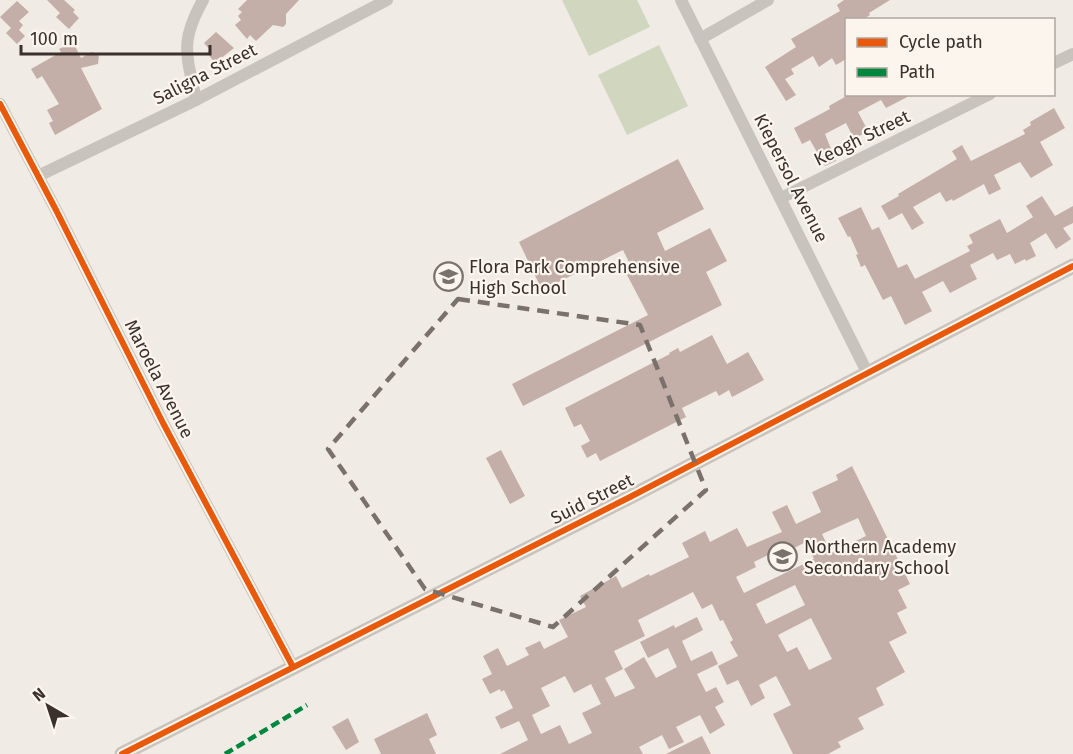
<svg xmlns="http://www.w3.org/2000/svg" width="1073" height="754" viewBox="0 0 1073 754" font-family="'Fira Sans',sans-serif">
<style>
.green{fill:#d1d6bf}
.building{fill:#c3afa7;fill-rule:evenodd}
.lines{fill:none;stroke-linecap:round;stroke-linejoin:round}
.minor{stroke:#c9c3be;stroke-width:12}
.tertiary{stroke:#c9c3be;stroke-width:15}
.quiet{stroke:#00873e;stroke-width:4.5;stroke-dasharray:9 4.5;stroke-linecap:butt}
.cycleway-casing{stroke:#fbf5ee;stroke-width:10}
.cycleway{stroke:#e8590c;stroke-width:6}
.marked{fill:none;stroke:#7a716c;stroke-width:4.5;stroke-dasharray:12 8;stroke-linejoin:round}
.labels{text-anchor:middle;stroke-width:4.5;stroke-linejoin:round;paint-order:stroke}
.street-label{font-size:18px;fill:#3b302b;stroke:#fbf5ee}
.poi-label{font-size:18px;fill:#3b302b;stroke:#fbf5ee;text-anchor:start}
</style>
<rect width="100%" height="100%" fill="#f0ebe5"/>
<!-- green -->
<g class="green">
<polygon points="562,0 637,0 650,27 589,56"/>
<polygon points="659,45 688,106 627,135 598,75"/>
</g>
<!-- building -->
<g class="building">
<polygon points="47,0 64,0 75,10 73,12 79,18 69,29 56,17 60,13"/>
<polygon points="247,0 299,0 286,14 286,24 283,27 273,25 256,41 250,35 247,39 235,25 241,20 238,16 242,12 238,9"/>
<polygon points="844,0 890,0 869,13 870,15 862,20 846,20 846,59 836,65 832,58 819,67 813,56 791,69 794,74 785,79 796,95 786,101 765,67 796,47 791,39 840,11 837,5"/>
<polygon points="17,1 29,12 19,21 23,25 19,30 25,36 17,44 6,33 11,28 0,17"/>
<polygon points="216,32 234,48 215,63 207,53 210,50 204,43"/>
<polygon points="73,42 81,58 92,52 99,55 98,64 81,68 102,109 55,135 49,123 53,121 47,110 59,104 42,76 37,79 31,69 61,52 59,49"/>
<polygon points="850,94 913,94 886,108 881,100 858,112 868,131 854,139 846,123 825,134 836,161 825,166 810,140 802,144 794,128 830,109 829,106"/>
<polygon points="1054,108 1065,128 1040,142 1053,165 1031,178 1020,162 994,175 1001,189 989,195 984,184 953,201 952,199 946,202 940,192 913,207 924,223 912,230 902,213 889,220 881,206 899,196 898,194 957,159 952,151 962,145 971,161 1025,134 1023,130 1031,125 1030,122"/>
<polygon points="678,159 704,209 657,233 665,251 710,228 727,261 706,272 722,305 523,406 512,384 648,315 625,271 632,268 623,250 542,290 519,242"/>
<polygon points="1042,196 1055,216 1073,206 1073,223 1063,228 1071,239 1056,249 1046,233 1030,243 1036,256 1026,261 1025,259 1015,264 1010,254 997,260 993,253 970,265 977,279 950,293 943,281 922,292 932,311 905,325 891,296 883,300 865,265 861,267 856,255 858,254 850,236 848,237 838,218 861,207 872,230 879,227 898,268 907,264 915,279 970,251 967,246 973,243 969,235 1000,219 1007,233 1033,217 1026,206"/>
<polygon points="712,335 727,364 748,352 764,380 732,397 729,390 719,396 716,391 682,408 686,417 600,461 596,453 587,458 581,446 590,441 581,424 574,427 565,408 670,354 669,353 678,348 680,352"/>
<polygon points="501,450 525,496 510,504 486,458"/>
<path d="M852,466l58,118 -12,6 9,18 -10,5 10,20 -18,9 16,30 -29,16 8,17 -26,13 6,11 -26,13 3,5 -13,7h-35l-20,-40 18,-9 -15,-29 -17,9 6,13 -14,8 -13,-26 -11,5 -9,-19 20,-10 -8,-14 3,-2 -10,-20 -3,1 -8,-17 -10,5 -9,-17 -55,28 7,16 -31,15 9,18 -18,9 10,19 20,-9 -11,-19 20,-12 12,21 21,-11 -9,-19 -20,10 -8,-16 34,-17 1,3 22,-11 6,13 -21,11 9,20 21,-10 6,13 -21,10 9,18 10,-5 8,15 -9,5 10,18 -15,9 -10,-19 -24,12 8,15 -15,7 -7,-14 -23,12 4,7h-143l28,-14 -9,-19 -18,8 -6,-12 18,-9 -9,-18 -3,2 -1,-3 -10,5 -8,-15 10,-5 -9,-18 15,-8 9,18 22,-11 -4,-7 15,-7 4,8 24,-12 -9,-17 27,-13 -6,-11 36,-20 6,12 27,-14 1,2 39,-19 -7,-14 23,-12 5,11 27,-14 10,19 35,-15 -10,-20 15,-7 9,19 25,-12 -9,-20 26,-12 -2,-5zM858,518l8,18 -35,17 -9,-19zM806,542l8,17 -70,34 -8,-16 20,-10 -2,-5 24,-12 10,-4 2,4zM795,585l10,20 -39,19 -10,-20zM811,618l21,41 -23,11 -12,-23 -10,5 -9,-17zM565,676l9,17 17,-9 10,20 -19,9 10,20 -23,11 -9,-19 -19,9 -9,-19 18,-9 -9,-18z"/>
<polygon points="427,713 437,735 429,739 436,754 381,754 374,739"/>
<polygon points="348,718 359,742 346,750 332,727"/>
<polygon points="702,736 711,754 666,754"/>
</g>
<g class="lines">
<!-- minor -->
<g class="minor">
<polyline points="681,0 867,372"/>
<polyline points="700,39 768,0"/>
<polyline points="1054,63 1073,54"/>
<path d="M196,100c-9,-45 -17,-57 7,-100"/>
<polyline points="0,104 56,210 163,423 293,667"/>
<polyline points="38,176 196,100 387,0"/>
<polyline points="781,198 990,94"/>
</g>
<!-- tertiary -->
<polyline class="tertiary" points="122,754 630,497 1073,266"/>
<!-- quiet -->
<polyline class="quiet" points="225,754 307,705"/>
<defs>
<g id="cycleway">
<polyline points="0,104 56,210 163,423 293,667"/>
<polyline points="122,754 630,497 1073,266"/>
</g>
</defs>
<!-- cycleway casing -->
<use href="#cycleway" class="cycleway-casing"/>
<!-- cycleway -->
<use href="#cycleway" class="cycleway"/>
</g>
<!-- marked area -->
<path class="marked" d="M458,299l182,26 66,165 -153,137 -128,-38 -97,-140z"/>
<!-- icons -->
<defs>
<symbol id="school-ring" viewBox="-11 -11 22 22"><circle r="9.5" fill="#fbf5ee" stroke="#7a716c" stroke-width="1.5"/><path d="M0-5L7-2L0 1L-7-2ZM-4 1L0 2.5L4 1V4Q0 6-4 4Z" fill="#7a716c"/></symbol>
</defs>
<g fill-rule="evenodd">
<use href="#school-ring" x="432" y="260" width="33" height="33"/>
<use href="#school-ring" x="766" y="540" width="33" height="33"/>
</g>
<g class="labels">
<!-- street labels -->
<g class="street-label">
<text transform="translate(205 74) rotate(-27)" y="6">Saligna Street</text>
<text transform="translate(862 138) rotate(-26)" y="6">Keogh Street</text>
<text transform="translate(791 178) rotate(63)" y="6">Kiepersol Avenue</text>
<text transform="translate(159 379) rotate(63)" y="6">Maroela Avenue</text>
<text transform="translate(592 499) rotate(-27)" y="6">Suid Street</text>
</g>
<!-- poi labels -->
<g class="poi-label">
<text x="469" y="273">Flora Park Comprehensive<tspan x="469" dy="21">High School</tspan></text>
<text x="804" y="553">Northern Academy<tspan x="804" dy="21">Secondary School</tspan></text>
</g>
</g>
<!-- legend -->
<rect x="845" y="18" width="210" height="78" fill="#fbf5ee" stroke="#aea6a0" stroke-width="1.5"/>
<rect x="857" y="38" width="30" height="9" fill="#e8590c" stroke="#aea6a0" stroke-width="1.5"/>
<text x="899" y="48" font-size="18" fill="#3b302b">Cycle path</text>
<rect x="857" y="68" width="30" height="9" fill="#00873e" stroke="#aea6a0" stroke-width="1.5"/>
<text x="899" y="78" font-size="18" fill="#3b302b">Path</text>
<!-- north arrow -->
<g transform="translate(48 706) rotate(321)" stroke="#fbf5ee" stroke-width="4.5" paint-order="stroke">
<path d="M0-4.5L10 22L0 15L-10 22Z" fill="#3b302b"/>
<text y="-9" font-size="16" font-weight="bold" text-anchor="middle" fill="#3b302b">N</text>
</g>
<!-- scale -->
<path d="M21 45v9h189v-9" fill="none" stroke="#3b302b" stroke-width="3"/>
<text x="30" y="45" font-size="18" fill="#3b302b" stroke="#fbf5ee" stroke-width="4.5" paint-order="stroke">100 m</text>
</svg>
